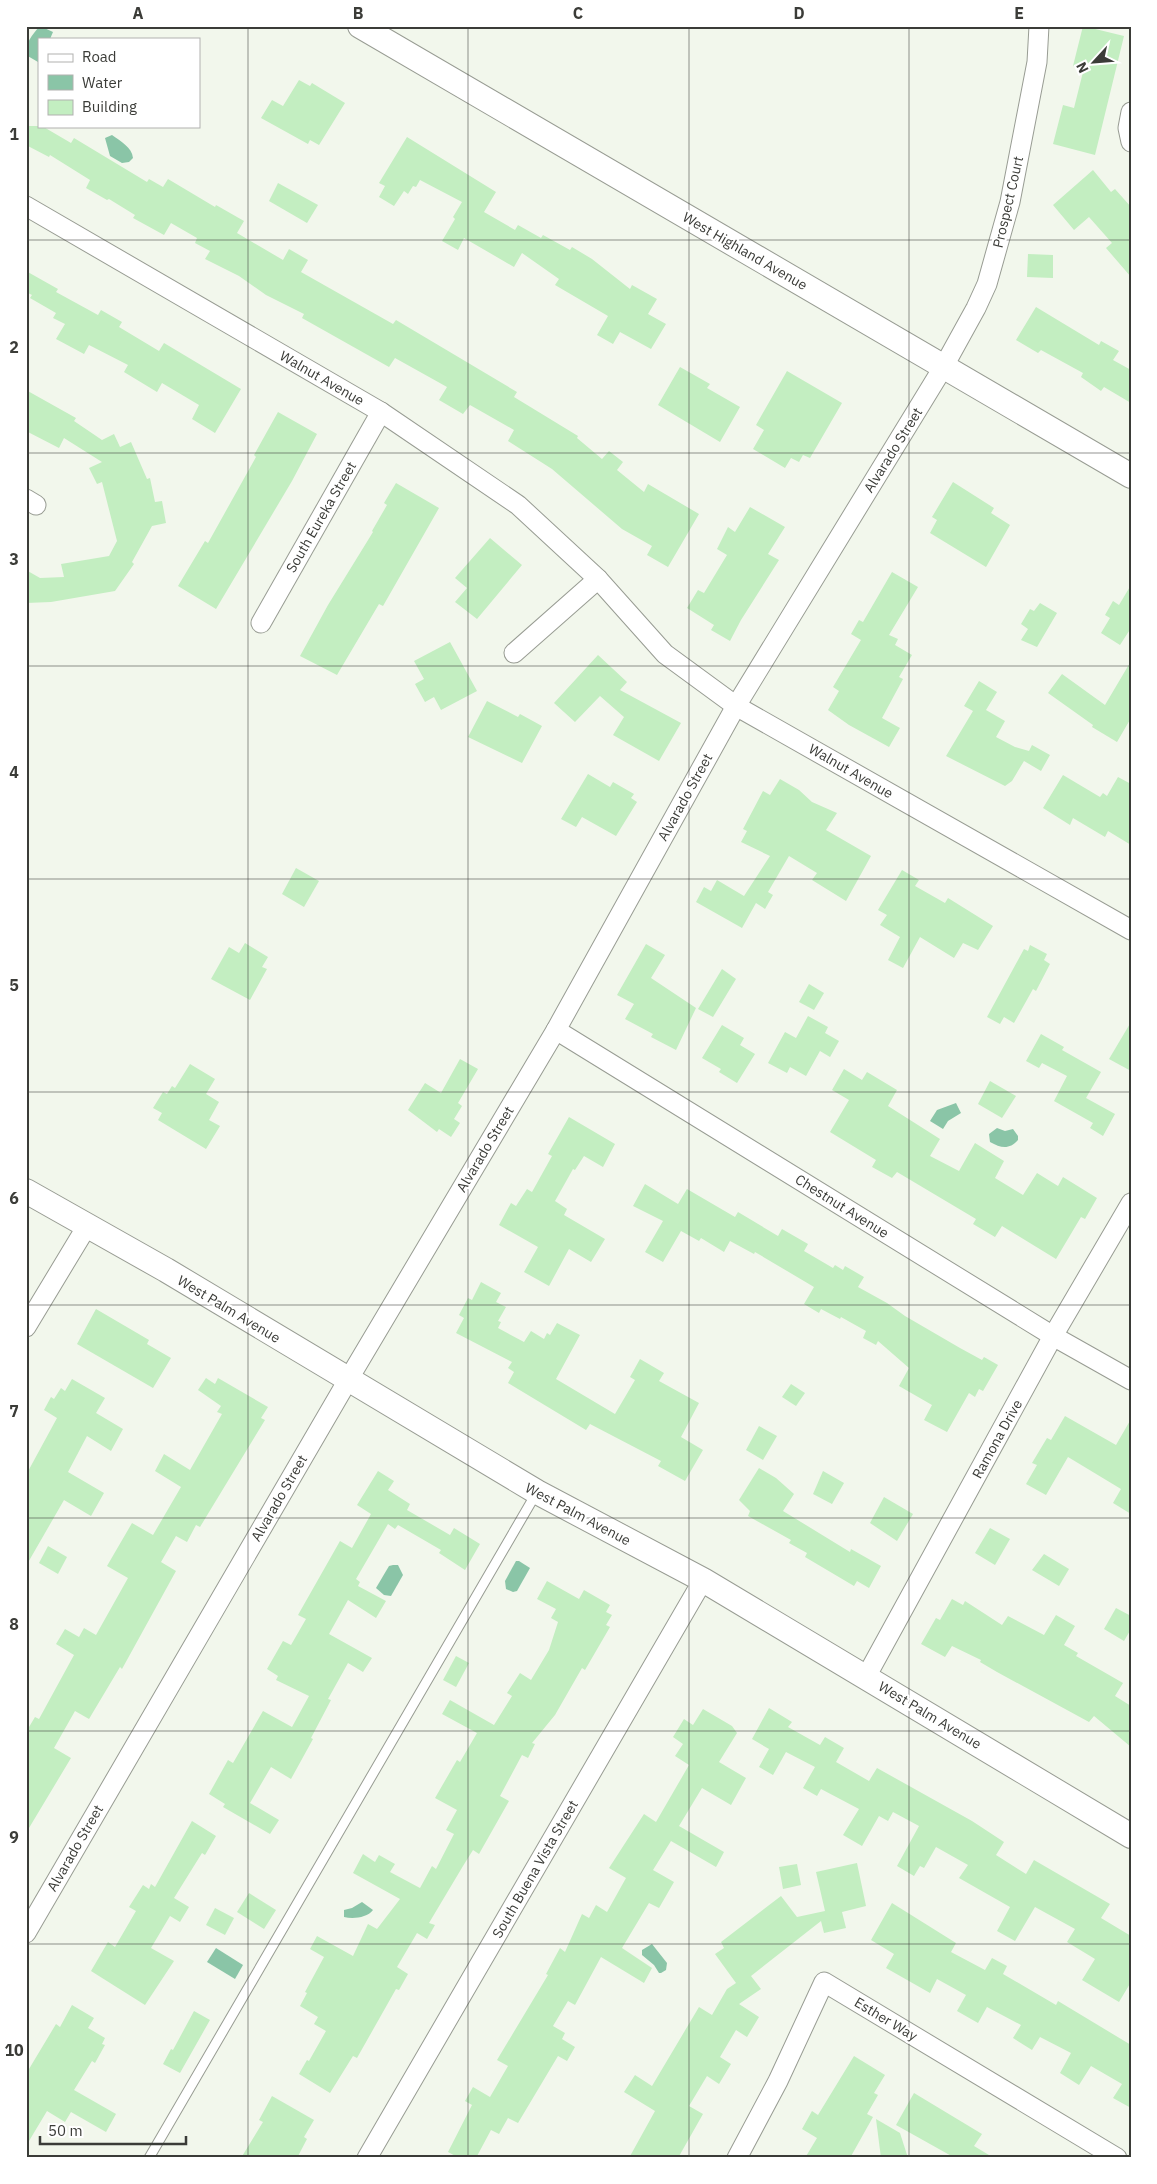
<svg xmlns="http://www.w3.org/2000/svg" width="1157" height="2184" viewBox="0 0 1157 2184" font-family="'IBM Plex Sans',sans-serif">
<style>
.water{fill:#8ac5a7}
.building{fill:#c3eec1}
.lines{fill:none;stroke-linecap:round;stroke-linejoin:round}
.service-casing{stroke:#989c93;stroke-width:11}
.minor-casing{stroke:#989c93;stroke-width:21}
.tertiary-casing{stroke:#989c93;stroke-width:26}
.service{stroke:#fff;stroke-width:9}
.minor{stroke:#fff;stroke-width:19}
.tertiary{stroke:#fff;stroke-width:24}
.grid{fill:none;stroke:#3b3c38;stroke-width:1;stroke-opacity:0.55}
.labels{text-anchor:middle;stroke-width:4.5;stroke-linejoin:round;paint-order:stroke}
.street-label{font-size:14px;fill:#3b3c38;stroke:#fff}
.neatline{fill:none;stroke:#3b3c38;stroke-width:2}
.grid-label{font-size:16px;text-anchor:middle;font-weight:bold;fill:#3b3c38}
</style>
<rect width="100%" height="100%" fill="#f2f7ec"/>
<!-- water -->
<g class="water">
<path d="M40,26l13,6 -3,7h-11l-1,23 -12,-7c0,-13 5,-19 14,-29z"/>
<path d="M112,135c8,6 20,12 21,23l-4,4 -7,1 -12,-7 -5,-18z"/>
<polygon points="956,1103 961,1113 948,1121 943,1129 930,1121 937,1110"/>
<path d="M997,1128l8,3 8,-2 5,7v4c-9,10 -17,8 -28,2l-1,-8z"/>
<polygon points="516,1561 519,1561 530,1568 517,1591 513,1592 506,1589 505,1581"/>
<polygon points="393,1565 398,1565 403,1575 391,1596 384,1595 376,1588 389,1566"/>
<path d="M362,1902l11,8c-6,8 -20,9 -29,7v-7l8,-2z"/>
<polygon points="652,1944 667,1963 666,1970 661,1973 659,1973 654,1965 642,1955 642,1950"/>
<polygon points="216,1948 243,1965 235,1979 207,1962"/>
</g>
<!-- building -->
<g class="building">
<polygon points="1083,26 1124,36 1095,155 1053,144 1063,105 1074,108 1084,68 1073,66"/>
<polygon points="299,80 310,86 312,83 345,103 319,145 310,140 308,144 261,118 272,100 283,106"/>
<polygon points="26,126 42,126 71,143 74,138 147,182 149,179 163,187 168,179 215,207 216,205 244,221 237,233 283,260 289,249 308,260 301,272 393,324 396,320 517,392 514,397 578,436 577,438 602,459 609,451 623,462 617,470 644,492 648,484 699,514 668,567 647,555 652,546 622,529 552,469 508,441 514,430 470,405 463,414 439,400 447,387 395,358 389,367 302,318 304,314 266,295 239,276 205,259 210,251 195,243 197,238 171,223 164,235 133,218 135,215 109,199 107,200 86,188 90,180 50,155 49,157 26,145"/>
<polygon points="407,137 496,192 484,212 515,230 518,225 541,238 543,235 570,250 572,247 592,259 630,289 632,285 657,299 648,314 666,324 651,349 620,332 613,344 597,335 608,316 555,285 559,279 522,253 514,267 464,238 458,250 442,241 455,219 453,217 462,202 420,180 416,187 413,186 408,194 404,191 394,206 379,197 385,186 379,183"/>
<polygon points="1093,170 1111,192 1115,189 1131,207 1131,277 1106,248 1112,243 1089,217 1074,230 1053,205"/>
<polygon points="278,183 318,205 307,223 269,201"/>
<polygon points="1028,254 1053,255 1053,278 1027,277"/>
<polygon points="26,271 58,289 56,292 98,315 101,310 122,322 119,327 159,351 164,343 241,389 215,433 192,419 199,405 162,383 157,392 124,372 128,365 89,345 84,354 56,339 65,324 53,318 56,313 30,298 32,295 26,292"/>
<polygon points="1036,307 1099,345 1101,341 1119,351 1113,360 1131,370 1131,403 1104,387 1101,391 1081,377 1083,373 1041,350 1038,353 1016,340"/>
<polygon points="680,367 710,384 707,388 740,407 720,442 658,405"/>
<polygon points="787,371 842,403 810,458 803,455 799,462 791,458 785,468 753,449 764,430 756,425"/>
<polygon points="26,390 76,418 74,421 102,440 114,434 120,447 131,442 147,479 150,478 155,502 162,501 166,523 152,526 132,562 134,564 115,591 51,602 26,603 26,570 40,578 64,577 61,564 109,556 117,541 102,482 97,484 89,468 102,462 64,438 59,448 26,431"/>
<polygon points="278,412 317,434 292,481 216,609 178,586 205,541 208,543 256,457 254,455"/>
<polygon points="953,482 994,508 991,513 1010,525 986,567 930,533 937,520 932,517"/>
<polygon points="396,483 439,508 383,606 379,604 337,675 300,656 328,605 373,532 372,531 387,505 384,503"/>
<polygon points="750,507 785,527 768,554 779,560 741,620 730,641 711,630 714,625 687,608 698,590 704,593 727,555 717,549 728,527 735,532"/>
<polygon points="490,538 522,565 477,619 455,602 467,588 455,578"/>
<polygon points="892,572 918,587 889,635 898,639 895,645 912,655 899,677 903,679 882,718 900,728 889,747 849,725 828,710 839,691 833,687 861,640 851,634 859,620 863,622"/>
<polygon points="1131,585 1131,628 1120,645 1101,633 1110,618 1105,615 1113,601 1119,605"/>
<polygon points="1040,603 1057,613 1037,647 1021,640 1028,629 1021,624 1030,609 1034,611"/>
<polygon points="450,642 477,691 441,710 434,697 425,702 415,684 424,679 414,661"/>
<polygon points="598,655 627,682 620,690 681,723 659,761 613,735 624,717 600,696 575,722 554,703"/>
<polygon points="1131,661 1131,718 1117,742 1092,727 1093,725 1048,693 1062,674 1105,705"/>
<polygon points="979,681 997,692 986,710 1005,721 996,737 1015,747 1029,751 1032,745 1050,755 1041,771 1024,761 1012,781 1005,786 946,756 973,711 964,706"/>
<polygon points="487,701 518,717 520,714 542,726 522,763 468,737"/>
<polygon points="588,774 610,787 613,782 634,794 631,798 637,802 616,836 582,817 576,827 561,819"/>
<polygon points="1063,775 1100,797 1103,793 1107,796 1118,777 1131,784 1131,845 1108,831 1105,837 1073,818 1070,825 1043,808"/>
<polygon points="780,779 799,790 812,802 837,813 826,830 871,856 846,901 812,880 817,873 789,856 768,892 773,895 765,909 756,903 742,928 696,902 704,887 711,891 717,880 744,896 770,856 741,842 747,831 743,829 763,791 770,795"/>
<polygon points="296,868 319,881 304,907 282,894"/>
<polygon points="902,870 919,880 915,886 945,903 948,898 993,926 978,950 963,943 954,958 920,937 903,968 888,960 900,937 880,925 887,915 878,910"/>
<polygon points="245,943 268,957 262,967 267,969 250,1000 211,979 229,947 239,953"/>
<polygon points="646,944 665,955 651,978 696,1008 676,1050 651,1037 653,1034 625,1019 634,1004 617,995"/>
<polygon points="1030,945 1047,954 1044,960 1050,964 1036,991 1033,989 1014,1023 1004,1017 1000,1024 987,1017 1024,949 1028,951"/>
<polygon points="722,969 736,979 713,1017 698,1009"/>
<polygon points="809,984 824,993 814,1010 799,1002"/>
<polygon points="808,1016 828,1027 825,1033 839,1041 830,1057 820,1051 806,1076 790,1067 787,1073 768,1063 785,1032 796,1038"/>
<polygon points="1131,1022 1131,1071 1109,1059"/>
<polygon points="722,1025 744,1038 740,1045 755,1054 737,1083 719,1072 721,1069 702,1058"/>
<polygon points="1041,1034 1064,1047 1062,1050 1101,1072 1086,1098 1115,1114 1103,1136 1090,1128 1093,1123 1054,1101 1067,1076 1042,1063 1039,1068 1026,1061"/>
<polygon points="460,1059 478,1069 458,1103 462,1106 454,1119 460,1123 451,1137 439,1129 437,1132 408,1110 425,1083 441,1093"/>
<polygon points="190,1064 215,1079 206,1094 219,1102 209,1120 220,1126 206,1149 158,1120 162,1113 153,1108 163,1092 167,1094 172,1086 175,1088"/>
<polygon points="844,1069 862,1080 867,1072 897,1090 888,1106 940,1139 930,1156 959,1171 975,1143 1004,1161 995,1178 1023,1195 1037,1173 1058,1186 1063,1177 1097,1198 1085,1219 1081,1217 1056,1259 1002,1226 995,1237 973,1224 976,1219 897,1172 892,1178 872,1167 876,1160 830,1132 849,1100 832,1090"/>
<polygon points="990,1081 1016,1096 1002,1118 978,1104"/>
<polygon points="569,1117 615,1144 603,1167 584,1156 575,1170 573,1169 555,1201 567,1209 564,1215 605,1239 591,1262 569,1249 549,1286 524,1272 538,1247 499,1225 511,1203 516,1206 527,1189 532,1192 552,1156 548,1154"/>
<polygon points="645,1184 678,1204 687,1189 735,1217 738,1212 778,1236 782,1229 808,1244 804,1251 833,1268 835,1265 843,1270 845,1266 864,1277 858,1287 887,1303 905,1316 960,1348 982,1360 984,1357 998,1365 983,1391 979,1389 975,1397 969,1393 947,1432 924,1420 932,1405 899,1386 909,1368 878,1341 876,1345 863,1338 866,1331 841,1317 840,1319 821,1309 819,1313 804,1304 814,1287 755,1252 754,1254 730,1241 724,1252 701,1238 699,1241 681,1231 663,1262 645,1252 663,1221 633,1206"/>
<polygon points="481,1282 501,1293 496,1302 506,1307 498,1321 501,1322 498,1328 524,1342 531,1331 544,1339 547,1333 550,1335 557,1323 580,1335 556,1379 615,1414 635,1380 630,1377 640,1359 664,1373 659,1381 699,1403 681,1437 703,1450 685,1481 658,1466 661,1461 590,1424 586,1430 508,1383 514,1372 508,1368 512,1362 456,1333 464,1318 459,1315 468,1298 472,1300"/>
<polygon points="96,1309 149,1340 147,1344 171,1358 153,1388 77,1344"/>
<polygon points="206,1378 215,1384 218,1378 268,1407 261,1418 265,1420 200,1527 196,1525 187,1542 176,1536 161,1562 176,1571 122,1669 120,1667 89,1719 75,1711 54,1748 71,1758 26,1833 26,1732 35,1717 39,1719 74,1655 56,1644 65,1629 79,1637 84,1628 96,1635 128,1578 107,1566 132,1523 153,1535 181,1487 155,1471 164,1454 190,1470 222,1414 217,1412 221,1406 198,1390"/>
<polygon points="72,1379 105,1398 96,1413 123,1429 111,1451 87,1436 68,1472 104,1493 91,1516 64,1500 26,1566 26,1475 57,1418 44,1410 51,1397 54,1399 61,1388 65,1391"/>
<polygon points="791,1384 805,1393 796,1406 782,1397"/>
<polygon points="1065,1416 1116,1445 1131,1419 1131,1514 1113,1503 1121,1489 1068,1457 1046,1495 1026,1484 1037,1465 1032,1463 1047,1438 1051,1440"/>
<polygon points="759,1426 777,1436 763,1460 746,1450"/>
<polygon points="759,1468 776,1478 794,1494 783,1511 850,1552 851,1549 881,1566 869,1588 857,1581 854,1586 805,1557 807,1553 789,1543 791,1540 748,1516 750,1511 739,1500"/>
<polygon points="378,1471 394,1481 388,1490 410,1504 407,1510 450,1535 454,1528 480,1544 465,1570 439,1553 441,1550 398,1525 395,1529 388,1524 356,1579 360,1582 358,1586 386,1601 376,1618 348,1600 329,1634 372,1658 363,1672 348,1663 328,1699 331,1700 311,1738 313,1739 291,1779 271,1767 250,1803 279,1820 270,1834 223,1807 225,1804 209,1794 228,1760 233,1763 263,1711 292,1727 309,1696 276,1680 278,1676 267,1669 283,1641 291,1645 306,1619 298,1615 340,1541 352,1548 371,1514 357,1505"/>
<polygon points="823,1471 844,1483 832,1504 813,1494"/>
<polygon points="884,1497 913,1514 897,1541 870,1523"/>
<polygon points="990,1528 1010,1539 995,1565 975,1553"/>
<polygon points="48,1546 67,1557 58,1574 39,1563"/>
<polygon points="1044,1554 1069,1569 1059,1586 1032,1570"/>
<polygon points="547,1581 579,1599 584,1590 610,1605 606,1612 612,1615 606,1625 610,1627 585,1670 582,1668 555,1715 532,1743 535,1744 528,1758 522,1755 500,1796 509,1801 479,1854 473,1850 463,1866 429,1923 435,1925 427,1939 417,1933 397,1967 408,1974 399,1990 396,1989 357,2058 353,2056 330,2093 299,2074 307,2060 309,2061 326,2031 314,2024 318,2017 300,2006 307,1993 305,1992 324,1957 310,1949 317,1936 353,1956 368,1924 377,1929 400,1899 353,1873 363,1854 375,1862 379,1855 395,1864 390,1872 420,1888 432,1866 436,1869 454,1834 446,1830 457,1810 435,1798 457,1760 460,1762 477,1733 442,1714 450,1700 494,1725 512,1696 507,1693 520,1673 531,1680 549,1650 558,1622 551,1618 556,1609 537,1599"/>
<polygon points="952,1599 963,1605 965,1601 1002,1625 1008,1616 1044,1635 1056,1615 1075,1626 1064,1645 1078,1653 1076,1656 1123,1683 1115,1696 1131,1706 1131,1747 1094,1716 1089,1722 997,1672 980,1662 981,1660 952,1646 945,1657 921,1644 936,1618 940,1620"/>
<polygon points="1116,1608 1131,1616 1131,1629 1124,1641 1104,1629"/>
<polygon points="456,1656 469,1663 456,1687 443,1680"/>
<polygon points="769,1708 792,1722 788,1727 820,1745 825,1737 844,1748 836,1762 869,1781 877,1768 972,1821 1004,1842 996,1855 1026,1874 1034,1860 1110,1904 1101,1918 1131,1936 1131,1982 1119,2002 1082,1980 1095,1959 1067,1942 1075,1929 1035,1907 1015,1941 997,1931 1010,1907 959,1878 968,1865 936,1847 924,1868 920,1866 914,1876 897,1866 919,1826 893,1812 888,1821 879,1816 862,1846 843,1835 859,1809 821,1789 817,1796 803,1788 815,1767 786,1752 773,1775 759,1767 769,1749 752,1739"/>
<polygon points="703,1709 732,1726 737,1733 719,1762 746,1778 731,1805 702,1788 679,1826 724,1852 716,1867 671,1841 653,1870 674,1882 659,1908 649,1903 622,1948 652,1968 644,1983 601,1957 575,2005 568,2001 553,2026 565,2033 562,2039 575,2047 567,2061 558,2056 518,2123 508,2118 499,2134 491,2130 476,2158 459,2158 448,2152 472,2105 465,2101 473,2087 490,2097 508,2066 497,2060 548,1975 546,1974 560,1948 565,1952 582,1914 589,1918 596,1905 607,1912 626,1878 609,1868 644,1814 656,1822 689,1765 675,1756 683,1744 673,1737 684,1719 693,1725"/>
<polygon points="192,1821 216,1836 205,1855 202,1853 174,1898 189,1907 180,1922 170,1916 151,1948 174,1961 145,2005 91,1971 108,1942 115,1947 136,1911 129,1907 143,1885 149,1889 151,1884 155,1887"/>
<polygon points="857,1863 866,1906 842,1912 846,1928 824,1933 821,1921 751,1976 761,1989 739,2004 759,2017 747,2037 736,2030 720,2057 731,2064 719,2084 707,2076 689,2106 703,2114 678,2158 629,2158 655,2111 624,2092 635,2075 652,2086 699,2007 712,2015 727,1989 736,1983 715,1954 724,1948 721,1942 781,1896 797,1917 825,1911 816,1872"/>
<polygon points="797,1864 801,1885 783,1889 779,1867"/>
<polygon points="249,1893 276,1910 264,1929 237,1912"/>
<polygon points="892,1903 956,1943 951,1952 985,1970 992,1958 1007,1966 1003,1974 1056,2005 1058,2001 1131,2045 1131,2108 1113,2098 1122,2084 1091,2066 1079,2085 1060,2073 1071,2053 1040,2037 1032,2050 1013,2038 1021,2025 987,2007 978,2023 957,2011 966,1995 937,1979 930,1993 886,1968 894,1954 871,1940"/>
<polygon points="215,1908 234,1918 225,1935 206,1925"/>
<polygon points="72,2005 94,2018 88,2028 105,2038 102,2044 105,2045 95,2063 92,2061 74,2090 116,2114 106,2132 71,2112 65,2122 47,2111 26,2146 26,2074 56,2024 60,2027"/>
<polygon points="194,2011 210,2020 180,2073 163,2064 171,2049 173,2050"/>
<polygon points="854,2056 885,2075 874,2093 878,2095 867,2114 873,2117 850,2158 805,2158 817,2138 802,2129 812,2111 818,2115"/>
<polygon points="914,2093 982,2134 974,2146 994,2158 955,2158 896,2125"/>
<polygon points="272,2096 314,2120 304,2137 307,2139 297,2158 241,2158 263,2122 259,2120"/>
<polygon points="876,2119 900,2133 908,2158 881,2158"/>
</g>
<g class="lines">
<defs>
<polyline id="service" points="149,2158 537,1492"/>
<g id="minor">
<polyline points="1131,112 1128,128 1131,142"/>
<polyline points="26,206 381,412 518,505 598,579 665,654 736,706 1131,930"/>
<polyline points="26,499 36,505"/>
<polyline points="261,623 381,412"/>
<polyline points="514,653 598,579"/>
<polyline points="556,1030 1053,1336 1131,1380"/>
<polyline points="26,1327 87,1226"/>
<polyline points="866,1677 1053,1336 1131,1203"/>
<polyline points="26,1933 348,1380 556,1030 736,706 944,366 976,308 987,284 1010,202 1037,62 1039,26"/>
<polyline points="367,2158 703,1580"/>
<polyline points="737,2158 778,2081 824,1982 1117,2158"/>
</g>
<g id="tertiary">
<polyline points="360,26 1131,476"/>
<polyline points="26,1191 166,1270 537,1492 703,1580 1131,1836"/>
</g>
</defs>
<!-- service casing -->
<use href="#service" class="service-casing"/>
<!-- minor casing -->
<use href="#minor" class="minor-casing"/>
<!-- tertiary casing -->
<use href="#tertiary" class="tertiary-casing"/>
<!-- service -->
<use href="#service" class="service"/>
<!-- minor -->
<use href="#minor" class="minor"/>
<!-- tertiary -->
<use href="#tertiary" class="tertiary"/>
</g>
<!-- grid -->
<path class="grid" d="M248,26v2132M468,26v2132M689,26v2132M909,26v2132M26,240h1105M26,453h1105M26,666h1105M26,879h1105M26,1092h1105M26,1305h1105M26,1518h1105M26,1731h1105M26,1944h1105"/>
<g class="labels">
<!-- street labels -->
<g class="street-label">
<text transform="translate(1008 202) rotate(-77)" y="5">Prospect Court</text>
<text transform="translate(745 251) rotate(30)" y="5">West Highland Avenue</text>
<text transform="translate(322 378) rotate(30)" y="5">Walnut Avenue</text>
<text transform="translate(893 450) rotate(-58)" y="5">Alvarado Street</text>
<text transform="translate(321 517) rotate(-60)" y="5">South Eureka Street</text>
<text transform="translate(851 771) rotate(30)" y="5">Walnut Avenue</text>
<text transform="translate(685 797) rotate(-61)" y="5">Alvarado Street</text>
<text transform="translate(485 1149) rotate(-59)" y="5">Alvarado Street</text>
<text transform="translate(842 1206) rotate(32)" y="5">Chestnut Avenue</text>
<text transform="translate(229 1309) rotate(31)" y="5">West Palm Avenue</text>
<text transform="translate(997 1439) rotate(-61)" y="5">Ramona Drive</text>
<text transform="translate(279 1498) rotate(-60)" y="5">Alvarado Street</text>
<text transform="translate(578 1514) rotate(28)" y="5">West Palm Avenue</text>
<text transform="translate(930 1715) rotate(31)" y="5">West Palm Avenue</text>
<text transform="translate(75 1848) rotate(-60)" y="5">Alvarado Street</text>
<text transform="translate(535 1869) rotate(-60)" y="5">South Buena Vista Street</text>
<text transform="translate(886 2019) rotate(31)" y="5">Esther Way</text>
</g>
</g>
<!-- border -->
<rect width="1157" height="2184" fill="none" stroke="#ffffff" stroke-width="55"/>
<!-- legend -->
<rect x="38" y="38" width="162" height="90" fill="#ffffff" stroke="#b1b1af"/>
<rect x="48" y="54" width="25" height="8" fill="#ffffff" stroke="#b1b1af"/>
<text x="82" y="62" font-size="15" fill="#3b3c38">Road</text>
<rect x="48" y="75" width="25" height="15" fill="#8ac5a7" stroke="#b1b1af"/>
<text x="82" y="88" font-size="15" fill="#3b3c38">Water</text>
<rect x="48" y="100" width="25" height="15" fill="#c3eec1" stroke="#b1b1af"/>
<text x="82" y="112" font-size="15" fill="#3b3c38">Building</text>
<!-- north arrow -->
<g transform="translate(1094 62) rotate(244)" stroke="#ffffff" stroke-width="4" paint-order="stroke">
<path d="M0-4L9 19L0 12L-9 19Z" fill="#3b3c38"/>
<text y="-8" font-size="14" font-weight="bold" text-anchor="middle" fill="#3b3c38">N</text>
</g>
<!-- scale -->
<path d="M40 2136v8h146v-8" fill="none" stroke="#3b3c38" stroke-width="2.5"/>
<text x="48" y="2136" font-size="15" fill="#3b3c38" stroke="#ffffff" stroke-width="4" paint-order="stroke">50 m</text>
<rect x="28" y="28" width="1102" height="2128" class="neatline"/>
<g class="grid-label">
<text x="138" y="19">A</text>
<text x="358" y="19">B</text>
<text x="578" y="19">C</text>
<text x="799" y="19">D</text>
<text x="1019" y="19">E</text>
<text x="14" y="140">1</text>
<text x="14" y="353">2</text>
<text x="14" y="565">3</text>
<text x="14" y="778">4</text>
<text x="14" y="991">5</text>
<text x="14" y="1204">6</text>
<text x="14" y="1417">7</text>
<text x="14" y="1630">8</text>
<text x="14" y="1843">9</text>
<text x="14" y="2056">10</text>
</g>
</svg>
